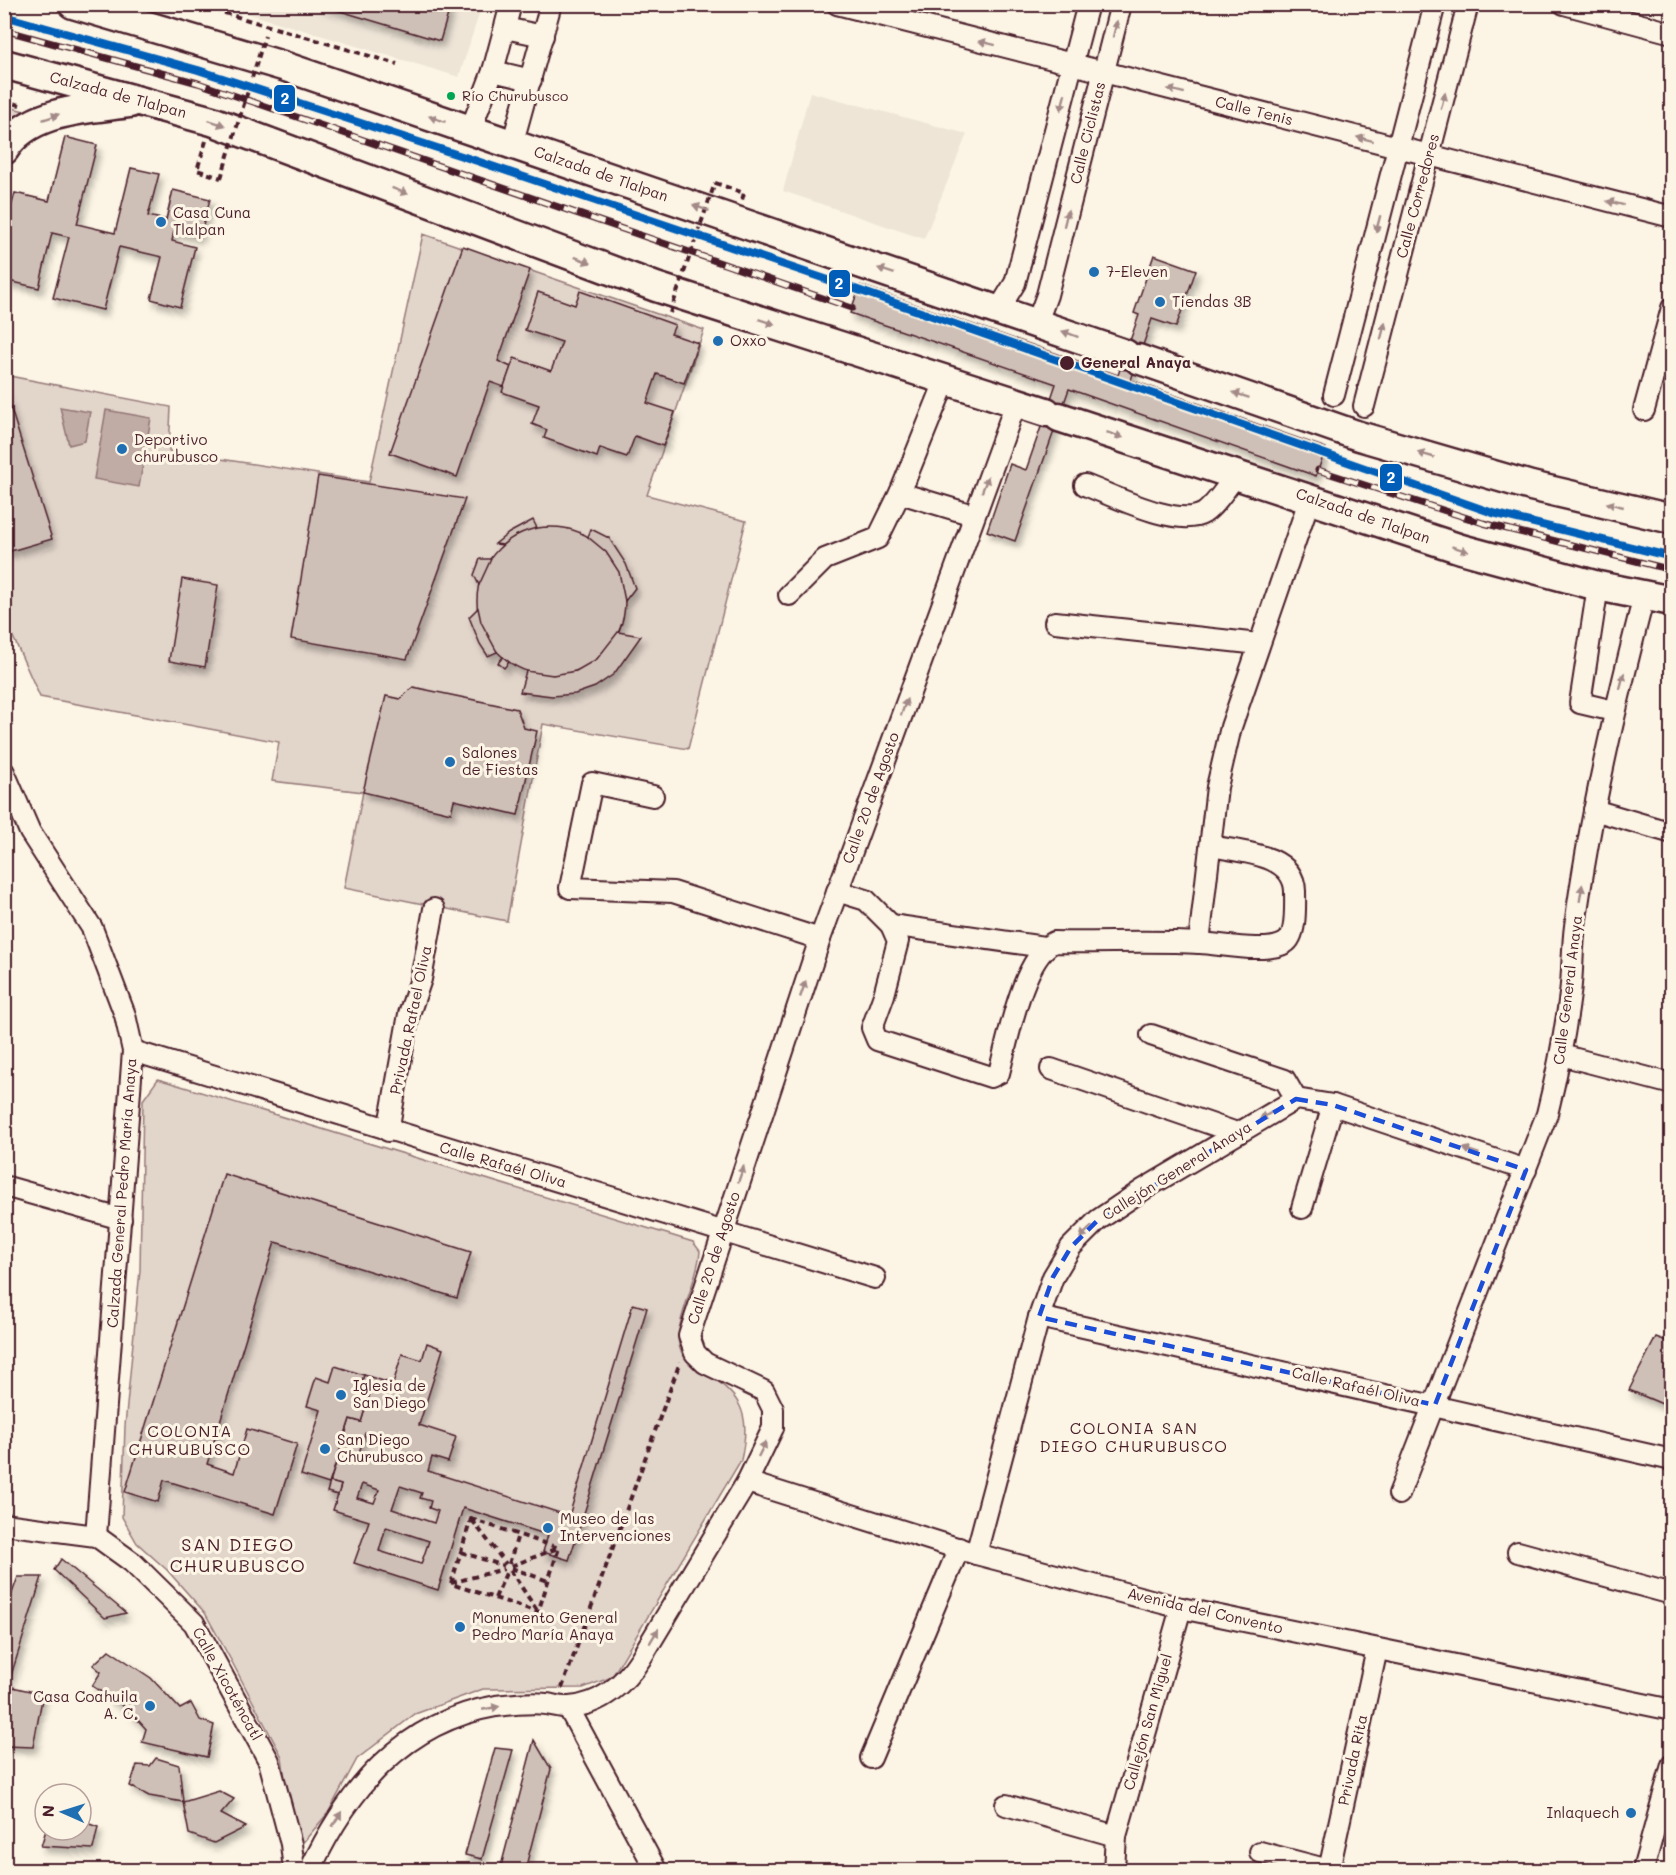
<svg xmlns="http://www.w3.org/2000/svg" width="1676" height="1875" viewBox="0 0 1676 1875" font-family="Mali,sans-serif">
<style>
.built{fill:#eee5d7}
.green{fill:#e2d5ca;stroke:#967a7a;stroke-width:1.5}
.water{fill:#c0aca5;stroke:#917474;stroke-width:1.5}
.building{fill:#cfc0b7;stroke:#4a1f2b;stroke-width:1.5;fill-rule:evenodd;filter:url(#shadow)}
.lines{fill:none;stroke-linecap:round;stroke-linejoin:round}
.minor-casing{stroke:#4a1f2b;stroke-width:24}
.highway-casing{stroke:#4a1f2b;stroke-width:33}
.path{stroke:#4a1f2b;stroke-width:4;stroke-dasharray:6 4.5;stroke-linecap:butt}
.minor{stroke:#fcf5e5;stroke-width:20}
.highway{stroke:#fcf5e5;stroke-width:28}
.rail-casing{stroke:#4a1f2b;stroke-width:7}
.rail{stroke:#fcf5e5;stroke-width:4.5;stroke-dasharray:14;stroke-linecap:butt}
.path-bridge{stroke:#4a1f2b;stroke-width:4;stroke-dasharray:6 4.5;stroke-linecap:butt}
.metro-1-casing{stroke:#fcf5e5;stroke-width:12}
.metro-1{stroke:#005eb8;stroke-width:8}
.oneway{fill:#a38a88}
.marked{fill:none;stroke:#1d4ed8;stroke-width:4.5;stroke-dasharray:12 8;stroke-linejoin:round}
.bus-dot{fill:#00a651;stroke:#fcf5e5;stroke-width:2}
.poi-dot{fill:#1f6fb2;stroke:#fcf5e5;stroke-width:2}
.stop-dot{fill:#4a1f2b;stroke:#fcf5e5;stroke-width:2}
.labels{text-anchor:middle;stroke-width:6;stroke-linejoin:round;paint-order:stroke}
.bus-label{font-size:14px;fill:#4a1f2b;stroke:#fcf5e5;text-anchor:start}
.street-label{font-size:15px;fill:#4a1f2b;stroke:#fcf5e5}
.poi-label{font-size:15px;fill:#4a1f2b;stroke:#fcf5e5;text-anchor:start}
.stop-label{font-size:15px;font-weight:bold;fill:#4a1f2b;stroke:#fcf5e5;text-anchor:start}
.neighbourhood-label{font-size:16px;letter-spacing:1.5px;fill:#4a1f2b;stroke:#fcf5e5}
.quarter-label{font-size:18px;letter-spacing:1.5px;fill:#4a1f2b;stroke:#fcf5e5}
.line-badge{stroke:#fcf5e5;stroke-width:2}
.badge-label{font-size:16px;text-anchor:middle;font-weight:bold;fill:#fff}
</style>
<defs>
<filter id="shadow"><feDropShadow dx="3.5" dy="6" stdDeviation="3" flood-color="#0004"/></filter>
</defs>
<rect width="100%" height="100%" fill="#fcf5e5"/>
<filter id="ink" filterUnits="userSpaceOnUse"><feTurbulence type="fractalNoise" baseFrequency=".0167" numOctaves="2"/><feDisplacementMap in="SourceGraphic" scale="12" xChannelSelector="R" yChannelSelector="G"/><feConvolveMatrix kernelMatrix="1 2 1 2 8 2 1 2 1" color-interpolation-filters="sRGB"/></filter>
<g filter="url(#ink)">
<!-- built -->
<g class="built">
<polygon points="220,5 482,5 459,77"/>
<polygon points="810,92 967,134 924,239 783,191"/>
</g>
<!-- green -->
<g class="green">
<polygon points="5,106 32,113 5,138"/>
<polygon points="423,234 704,330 647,495 746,521 688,749 543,724 507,921 344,888 363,792 272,781 279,742 40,697 5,619 4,375 171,407 169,451 369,482"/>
<path d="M158,1079l535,163 7,9c-1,27 -26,72 -21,94 2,11 12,18 21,24 40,26 52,41 41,91l-129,217 -29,11 -100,1 -68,25 -58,45 -29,54 -28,33 -6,1 -12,-90 -50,-95 -27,-49 -38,-43 -30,-27 -15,-26 3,-91 15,-156 3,-170z"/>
</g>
<!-- water -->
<g class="water">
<polygon points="60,407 90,412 85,441 69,445"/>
<polygon points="106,410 151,418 139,487 94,479"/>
</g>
<!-- building -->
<g class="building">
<polygon points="317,4 451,4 440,41"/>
<polygon points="65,137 97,145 77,224 115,233 131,168 159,174 148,216 166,220 173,190 210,199 200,237 174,231 172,241 195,247 180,307 151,299 162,257 119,247 103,310 53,298 69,237 52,233 39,288 4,280 4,233 15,193 49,201"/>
<polygon points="463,246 530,270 498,361 511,367 504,387 490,382 457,477 390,453"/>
<polygon points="1154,255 1196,270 1176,327 1152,319 1131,380 1326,448 1316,476 1069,389 1015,541 987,531 1010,464 1026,470 1056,384 850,313 860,285 1118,375 1139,315 1134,313"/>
<polygon points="580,291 675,325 671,334 698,343 684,383 657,374 647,403 675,412 663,446 635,436 627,457 600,448 597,457 544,438 547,430 532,424 539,405 502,392 514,358 551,371 562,342 525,330 538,292 575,305"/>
<polygon points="4,387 52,539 4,553"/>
<polygon points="318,476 465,499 407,659 291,639"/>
<polygon points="533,520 537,528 516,536 503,545 495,544 509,533"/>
<circle cx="551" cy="601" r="74"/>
<polygon points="591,529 609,538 626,564 635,588 625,601 619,572 606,552 588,537"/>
<polygon points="480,559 491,559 479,585 474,575"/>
<polygon points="182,579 218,585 205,667 169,661"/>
<polygon points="478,608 481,622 497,652 488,656 480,644 469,617"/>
<polygon points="618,632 641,636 614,674 595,687 575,694 552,696 520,692 526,671 553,675 576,671 597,659"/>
<polygon points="503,657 509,662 504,668 498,663"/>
<polygon points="413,687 517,709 524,728 537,731 518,815 454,800 451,813 363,792 386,696 400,699"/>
<polygon points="224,1174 471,1252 457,1298 275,1242 207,1464 234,1473 247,1429 297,1444 275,1514 164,1480 158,1502 125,1492"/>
<polygon points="633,1304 647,1308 582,1520 569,1516"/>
<polygon points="1656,1337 1672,1343 1672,1408 1629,1390"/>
<path d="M427,1343l16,6 -24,76 37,12 -8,25 -16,-5 -4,14 154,49 -13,40 -26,-8 5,-17 -85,-27 -25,82 -84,-27 15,-42 -36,-11 8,-25 -11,-3 20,-63 11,3 9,-29 -11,-3 5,-15 29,9 9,-30 20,6zM365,1433l19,6 -6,20 -19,-6zM362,1484l17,6 -5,13 -17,-5zM400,1486l22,7 -2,5 11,3 -2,7 9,3 -4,12 -42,-14zM386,1527l43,14 -8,23 -42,-13z"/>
<polygon points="335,1366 364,1375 359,1390 370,1393 361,1422 350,1419 329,1484 301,1475 321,1410 307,1406 316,1377 330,1382"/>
<polygon points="330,1482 341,1485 338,1495 327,1492"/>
<polygon points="61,1559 126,1613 105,1618 54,1570"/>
<polygon points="18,1577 42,1577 8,1685 4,1683 4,1615"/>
<polygon points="109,1650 151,1678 180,1709 191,1703 200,1720 214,1725 207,1757 142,1742 146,1729 128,1709 92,1686 101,1672 93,1665"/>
<polygon points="4,1685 43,1694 33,1747 4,1746"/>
<polygon points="534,1740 551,1769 525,1870 500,1870"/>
<polygon points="495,1748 513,1750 482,1859 465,1855"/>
<polygon points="156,1758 179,1765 183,1802 149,1796 130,1786 137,1765 150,1766"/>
<polygon points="219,1791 234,1799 221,1814 246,1827 214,1843 189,1834 183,1802"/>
<polygon points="81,1821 98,1827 93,1849 41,1846 46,1830 81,1830"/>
</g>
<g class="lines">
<defs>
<g id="minor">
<polyline points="837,4 1672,217"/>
<polyline points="1564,4 1672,33"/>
<polyline points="505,28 543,36"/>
<polyline points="493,71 531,80"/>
<polyline points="470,131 493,71 511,4"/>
<polyline points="512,145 551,4"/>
<polyline points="999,309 1015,283 1088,4"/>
<polyline points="1037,322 1047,295 1121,4"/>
<polyline points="1334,395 1435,4"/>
<polyline points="1364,406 1468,4"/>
<polyline points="1644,410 1672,308"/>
<path d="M1085,485c27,10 93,44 119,28 12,-8 23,-27 33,-39"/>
<polyline points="900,493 973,515"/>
<polyline points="1598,586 1580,703 1614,711"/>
<polyline points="789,595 825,559 878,538 900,493 946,379"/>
<polyline points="1055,622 1259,644"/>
<polyline points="4,772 30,832 92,928 125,1015 133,1051 96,1536"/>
<polyline points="653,796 592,783 570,888 673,892 820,939"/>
<polyline points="1594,810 1672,833"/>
<path d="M837,891l29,9 25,25 7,16 -14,54 -12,33 5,12 114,37 8,-4c9,-33 23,-114 55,-131 48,1 97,-2 146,1 21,1 67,11 85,0 12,-7 10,-39 10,-52 -1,-38 -56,-39 -84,-45"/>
<polyline points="891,925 1044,947"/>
<polyline points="1199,943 1217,787 1231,727 1310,498"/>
<polyline points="1151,1035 1285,1080 1296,1099"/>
<polyline points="133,1051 875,1278"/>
<polyline points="1561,1055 1672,1084"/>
<polyline points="1051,1069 1237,1133"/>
<polyline points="388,1131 409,1014 421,979 434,909"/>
<polyline points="4,1186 121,1219"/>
<polyline points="1302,1208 1333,1105"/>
<polyline points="1039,1317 1672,1460"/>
<polyline points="747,1482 976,1554 1181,1608 1672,1710"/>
<path d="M1399,1494l148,-380c10,-40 18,-80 23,-120 3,-23 2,-46 5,-68 15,-112 41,-221 69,-330"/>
<polyline points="4,1524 96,1536 132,1562 194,1623 269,1761 291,1844 294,1870"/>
<polyline points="1518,1552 1672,1594"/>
<polyline points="976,1554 1039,1317 1053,1277 1071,1247 1098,1220 1144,1189 1296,1099 1333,1105 1526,1170"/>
<polyline points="568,1707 656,1870"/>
<polyline points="871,1758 959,1548"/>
<polyline points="1006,1805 1116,1836"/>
<polyline points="1260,1852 1329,1870"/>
<path d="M310,1870c38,-81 93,-148 186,-164 17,-2 34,-4 50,-2 8,1 16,4 23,3 32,-2 56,-24 72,-49l106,-176 26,-54v-19l-9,-18 -59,-28 -10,-10 -6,-17 131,-397 196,-536"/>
<polyline points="1114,1870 1116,1836 1181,1608"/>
<polyline points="1329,1870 1377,1649"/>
<polyline points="1643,1870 1672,1765"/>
</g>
<g id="highway">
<polyline points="73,4 283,66 1125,354"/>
<polyline points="4,64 212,121 656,287 1046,412"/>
<path d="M4,150c25,-41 85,-41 126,-47"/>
<polyline points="1138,359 1359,436 1531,486 1672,519"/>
<polyline points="1059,417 1461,549 1598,586 1672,601"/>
</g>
</defs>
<!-- minor casing -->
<use href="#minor" class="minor-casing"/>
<!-- highway casing -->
<use href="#highway" class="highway-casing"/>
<!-- path -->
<g class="path">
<polyline points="194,4 397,64"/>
<polyline points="4,101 20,105"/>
<polyline points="206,141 197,170 221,178"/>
<polyline points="715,183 744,193 742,200"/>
<polygon points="471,1519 559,1548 538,1612 451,1584"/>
<polyline points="472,1520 506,1564"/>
<polyline points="461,1552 504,1566"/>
<polyline points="509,1564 518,1535"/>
<polyline points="511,1566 558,1548"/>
<polyline points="511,1568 548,1581"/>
<polyline points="510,1570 538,1612"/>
<polyline points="451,1583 504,1569"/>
<polyline points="495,1598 507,1571"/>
<polyline points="562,1688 680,1362"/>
</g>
<!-- minor -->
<use href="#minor" class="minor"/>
<!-- highway -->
<use href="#highway" class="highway"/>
<defs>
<g id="rail">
<polyline points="4,30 198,83 852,308"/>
<polyline points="1318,470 1483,523 1672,570"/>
</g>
</defs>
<!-- rail casing -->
<use href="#rail" class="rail-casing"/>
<!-- rail -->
<use href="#rail" class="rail"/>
<!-- path-bridge -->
<g class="path-bridge">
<polyline points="221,178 265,36"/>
<polyline points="670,313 715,183"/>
</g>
<defs>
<polyline id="metro-1" points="4,16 198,70 474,160 858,290 1493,513 1672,557"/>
</defs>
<!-- metro-1 casing -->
<use href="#metro-1" class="metro-1-casing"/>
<!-- metro-1 -->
<use href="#metro-1" class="metro-1"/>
</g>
<!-- one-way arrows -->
<defs><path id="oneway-solid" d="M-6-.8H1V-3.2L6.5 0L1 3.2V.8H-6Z" transform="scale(1.5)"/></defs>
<g class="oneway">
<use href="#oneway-solid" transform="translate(1115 29) rotate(-76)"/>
<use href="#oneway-solid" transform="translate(987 43) rotate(-166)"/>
<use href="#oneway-solid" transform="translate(1176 91) rotate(-166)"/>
<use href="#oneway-solid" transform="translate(1443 101) rotate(-75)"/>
<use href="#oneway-solid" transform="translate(1063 102) rotate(105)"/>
<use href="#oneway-solid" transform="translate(51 117) rotate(-19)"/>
<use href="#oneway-solid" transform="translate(437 119) rotate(-161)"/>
<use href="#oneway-solid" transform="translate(217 123) rotate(19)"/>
<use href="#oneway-solid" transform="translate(1365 139) rotate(-166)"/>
<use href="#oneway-solid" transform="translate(400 191) rotate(21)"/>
<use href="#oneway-solid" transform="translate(1615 203) rotate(-166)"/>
<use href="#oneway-solid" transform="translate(701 208) rotate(-161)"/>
<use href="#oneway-solid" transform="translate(1066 218) rotate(-76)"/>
<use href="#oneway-solid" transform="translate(1378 224) rotate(105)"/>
<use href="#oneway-solid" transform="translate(583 260) rotate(21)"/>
<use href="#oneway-solid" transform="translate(886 271) rotate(-161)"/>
<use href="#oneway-solid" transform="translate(767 322) rotate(18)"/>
<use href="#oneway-solid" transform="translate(1383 331) rotate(-75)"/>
<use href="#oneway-solid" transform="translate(1070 334) rotate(-160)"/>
<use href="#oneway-solid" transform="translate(1241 395) rotate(-161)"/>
<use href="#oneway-solid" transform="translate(1115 435) rotate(18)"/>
<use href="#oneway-solid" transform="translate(1426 455) rotate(-164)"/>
<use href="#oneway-solid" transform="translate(985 484) rotate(-69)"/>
<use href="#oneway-solid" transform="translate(1615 505) rotate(-167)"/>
<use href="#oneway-solid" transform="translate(1460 549) rotate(17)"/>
<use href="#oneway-solid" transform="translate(1622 681) rotate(-75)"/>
<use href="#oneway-solid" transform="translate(904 707) rotate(-70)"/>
<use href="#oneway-solid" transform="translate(1581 893) rotate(-81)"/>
<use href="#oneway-solid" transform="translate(803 989) rotate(-71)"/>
<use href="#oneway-solid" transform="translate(1267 1115) rotate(150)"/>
<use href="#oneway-solid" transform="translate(1471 1151) rotate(-161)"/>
<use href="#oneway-solid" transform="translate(741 1174) rotate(-71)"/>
<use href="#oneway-solid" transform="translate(1086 1232) rotate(136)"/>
<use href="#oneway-solid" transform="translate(762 1449) rotate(-64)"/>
<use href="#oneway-solid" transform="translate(654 1636) rotate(-59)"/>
<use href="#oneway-solid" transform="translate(491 1708) rotate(-11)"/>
<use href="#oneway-solid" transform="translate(337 1819) rotate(-59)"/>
</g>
</g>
<!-- marked area -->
<path class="marked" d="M1296,1099l37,6 193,65 -91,235 -396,-88 14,-40 18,-30 27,-27z"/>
<!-- markers -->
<circle class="bus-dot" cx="451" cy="96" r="5"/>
<g class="poi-dot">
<circle cx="161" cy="222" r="6"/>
<circle cx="1094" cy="272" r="6"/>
<circle cx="1160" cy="302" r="6"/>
<circle cx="718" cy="341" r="6"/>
<circle cx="122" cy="449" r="6"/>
<circle cx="450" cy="762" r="6"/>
<circle cx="341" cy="1395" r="6"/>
<circle cx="325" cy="1449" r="6"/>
<circle cx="548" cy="1528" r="6"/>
<circle cx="460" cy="1627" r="6"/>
<circle cx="150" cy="1706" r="6"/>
<circle cx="1631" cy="1813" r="6"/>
</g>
<circle class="stop-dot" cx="1067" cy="363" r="8"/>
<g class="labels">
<!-- bus labels -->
<g class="bus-label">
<text x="462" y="101">Río Churubusco</text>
</g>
<!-- street labels -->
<g class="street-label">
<text transform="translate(118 95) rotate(15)" y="5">Calzada de Tlalpan</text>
<text transform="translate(1254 111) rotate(14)" y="5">Calle Tenis</text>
<text transform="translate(1088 133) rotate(-76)" y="5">Calle Ciclistas</text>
<text transform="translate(601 174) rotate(19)" y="5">Calzada de Tlalpan</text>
<text transform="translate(1418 196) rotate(-75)" y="5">Calle Corredores</text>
<text transform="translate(1363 516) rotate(19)" y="5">Calzada de Tlalpan</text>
<text transform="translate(871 798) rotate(-70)" y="5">Calle 20 de Agosto</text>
<text transform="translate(1568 990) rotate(-83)" y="5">Calle General Anaya</text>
<text transform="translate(411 1020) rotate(-78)" y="5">Privada Rafael Oliva</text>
<text transform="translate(503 1165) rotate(16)" y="5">Calle Rafaél Oliva</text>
<text transform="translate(1177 1171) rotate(-32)" y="5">Callejón General Anaya</text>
<text transform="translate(122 1193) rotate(-86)" y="5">Calzada General Pedro María Anaya</text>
<text transform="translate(714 1258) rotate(-72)" y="5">Calle 20 de Agosto</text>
<text transform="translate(1356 1387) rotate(13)" y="5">Calle Rafaél Oliva</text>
<text transform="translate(1205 1611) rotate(13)" y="5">Avenida del Convento</text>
<text transform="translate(227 1684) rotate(61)" y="5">Calle Xicoténcatl</text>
<text transform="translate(1148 1722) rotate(-74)" y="5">Callejón San Miguel</text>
<text transform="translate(1353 1760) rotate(-78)" y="5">Privada Rita</text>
</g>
<!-- poi labels -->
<g class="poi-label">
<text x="173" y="218">Casa Cuna<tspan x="173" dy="17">Tlalpan</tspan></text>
<text x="1106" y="277">7-Eleven</text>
<text x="1172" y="307">Tiendas 3B</text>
<text x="730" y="346">Oxxo</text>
<text x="134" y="445">Deportivo<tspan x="134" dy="17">churubusco</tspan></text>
<text x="462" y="758">Salones<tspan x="462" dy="17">de Fiestas</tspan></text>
<text x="353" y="1391">Iglesia de<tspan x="353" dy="17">San Diego</tspan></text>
<text x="337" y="1445">San Diego<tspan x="337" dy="17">Churubusco</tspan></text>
<text x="560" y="1524">Museo de las<tspan x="560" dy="17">Intervenciones</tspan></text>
<text x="472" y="1623">Monumento General<tspan x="472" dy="17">Pedro María Anaya</tspan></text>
<text x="138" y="1702" text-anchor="end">Casa Coahuila<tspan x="138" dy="17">A. C.</tspan></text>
<text x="1619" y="1818" text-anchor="end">Inlaquech</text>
</g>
<!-- stop labels -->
<g class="stop-label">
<text x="1081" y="368">General Anaya</text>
</g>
<!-- neighbourhood labels -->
<g class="neighbourhood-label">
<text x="1134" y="1434">COLONIA SAN<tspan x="1134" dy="18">DIEGO CHURUBUSCO</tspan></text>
<text x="190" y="1437">COLONIA<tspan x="190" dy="18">CHURUBUSCO</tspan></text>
</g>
<!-- quarter labels -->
<g class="quarter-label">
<text x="238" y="1551">SAN DIEGO<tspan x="238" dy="21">CHURUBUSCO</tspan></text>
</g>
</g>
<g class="line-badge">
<rect x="273" y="84" width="23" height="29" rx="6" fill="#005eb8"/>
<rect x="828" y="269" width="23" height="29" rx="6" fill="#005eb8"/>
<rect x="1379" y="463" width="24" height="29" rx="6" fill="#005eb8"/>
</g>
<g class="badge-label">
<text x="285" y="104">2</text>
<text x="839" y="289">2</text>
<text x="1391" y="483">2</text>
</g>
<!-- margin -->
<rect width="1676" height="1875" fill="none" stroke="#fcf5e5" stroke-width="24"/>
<rect x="12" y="12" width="1652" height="1851" fill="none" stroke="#4a1f2b" stroke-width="2" filter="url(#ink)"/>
<!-- north arrow -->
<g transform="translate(63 1812) rotate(273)"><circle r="28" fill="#fcf5e5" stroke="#b59f9b" stroke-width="1.5"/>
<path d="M0-4.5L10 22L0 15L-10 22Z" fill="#1f6fb2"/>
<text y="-9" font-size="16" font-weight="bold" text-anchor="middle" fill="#4a1f2b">N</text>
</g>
</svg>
